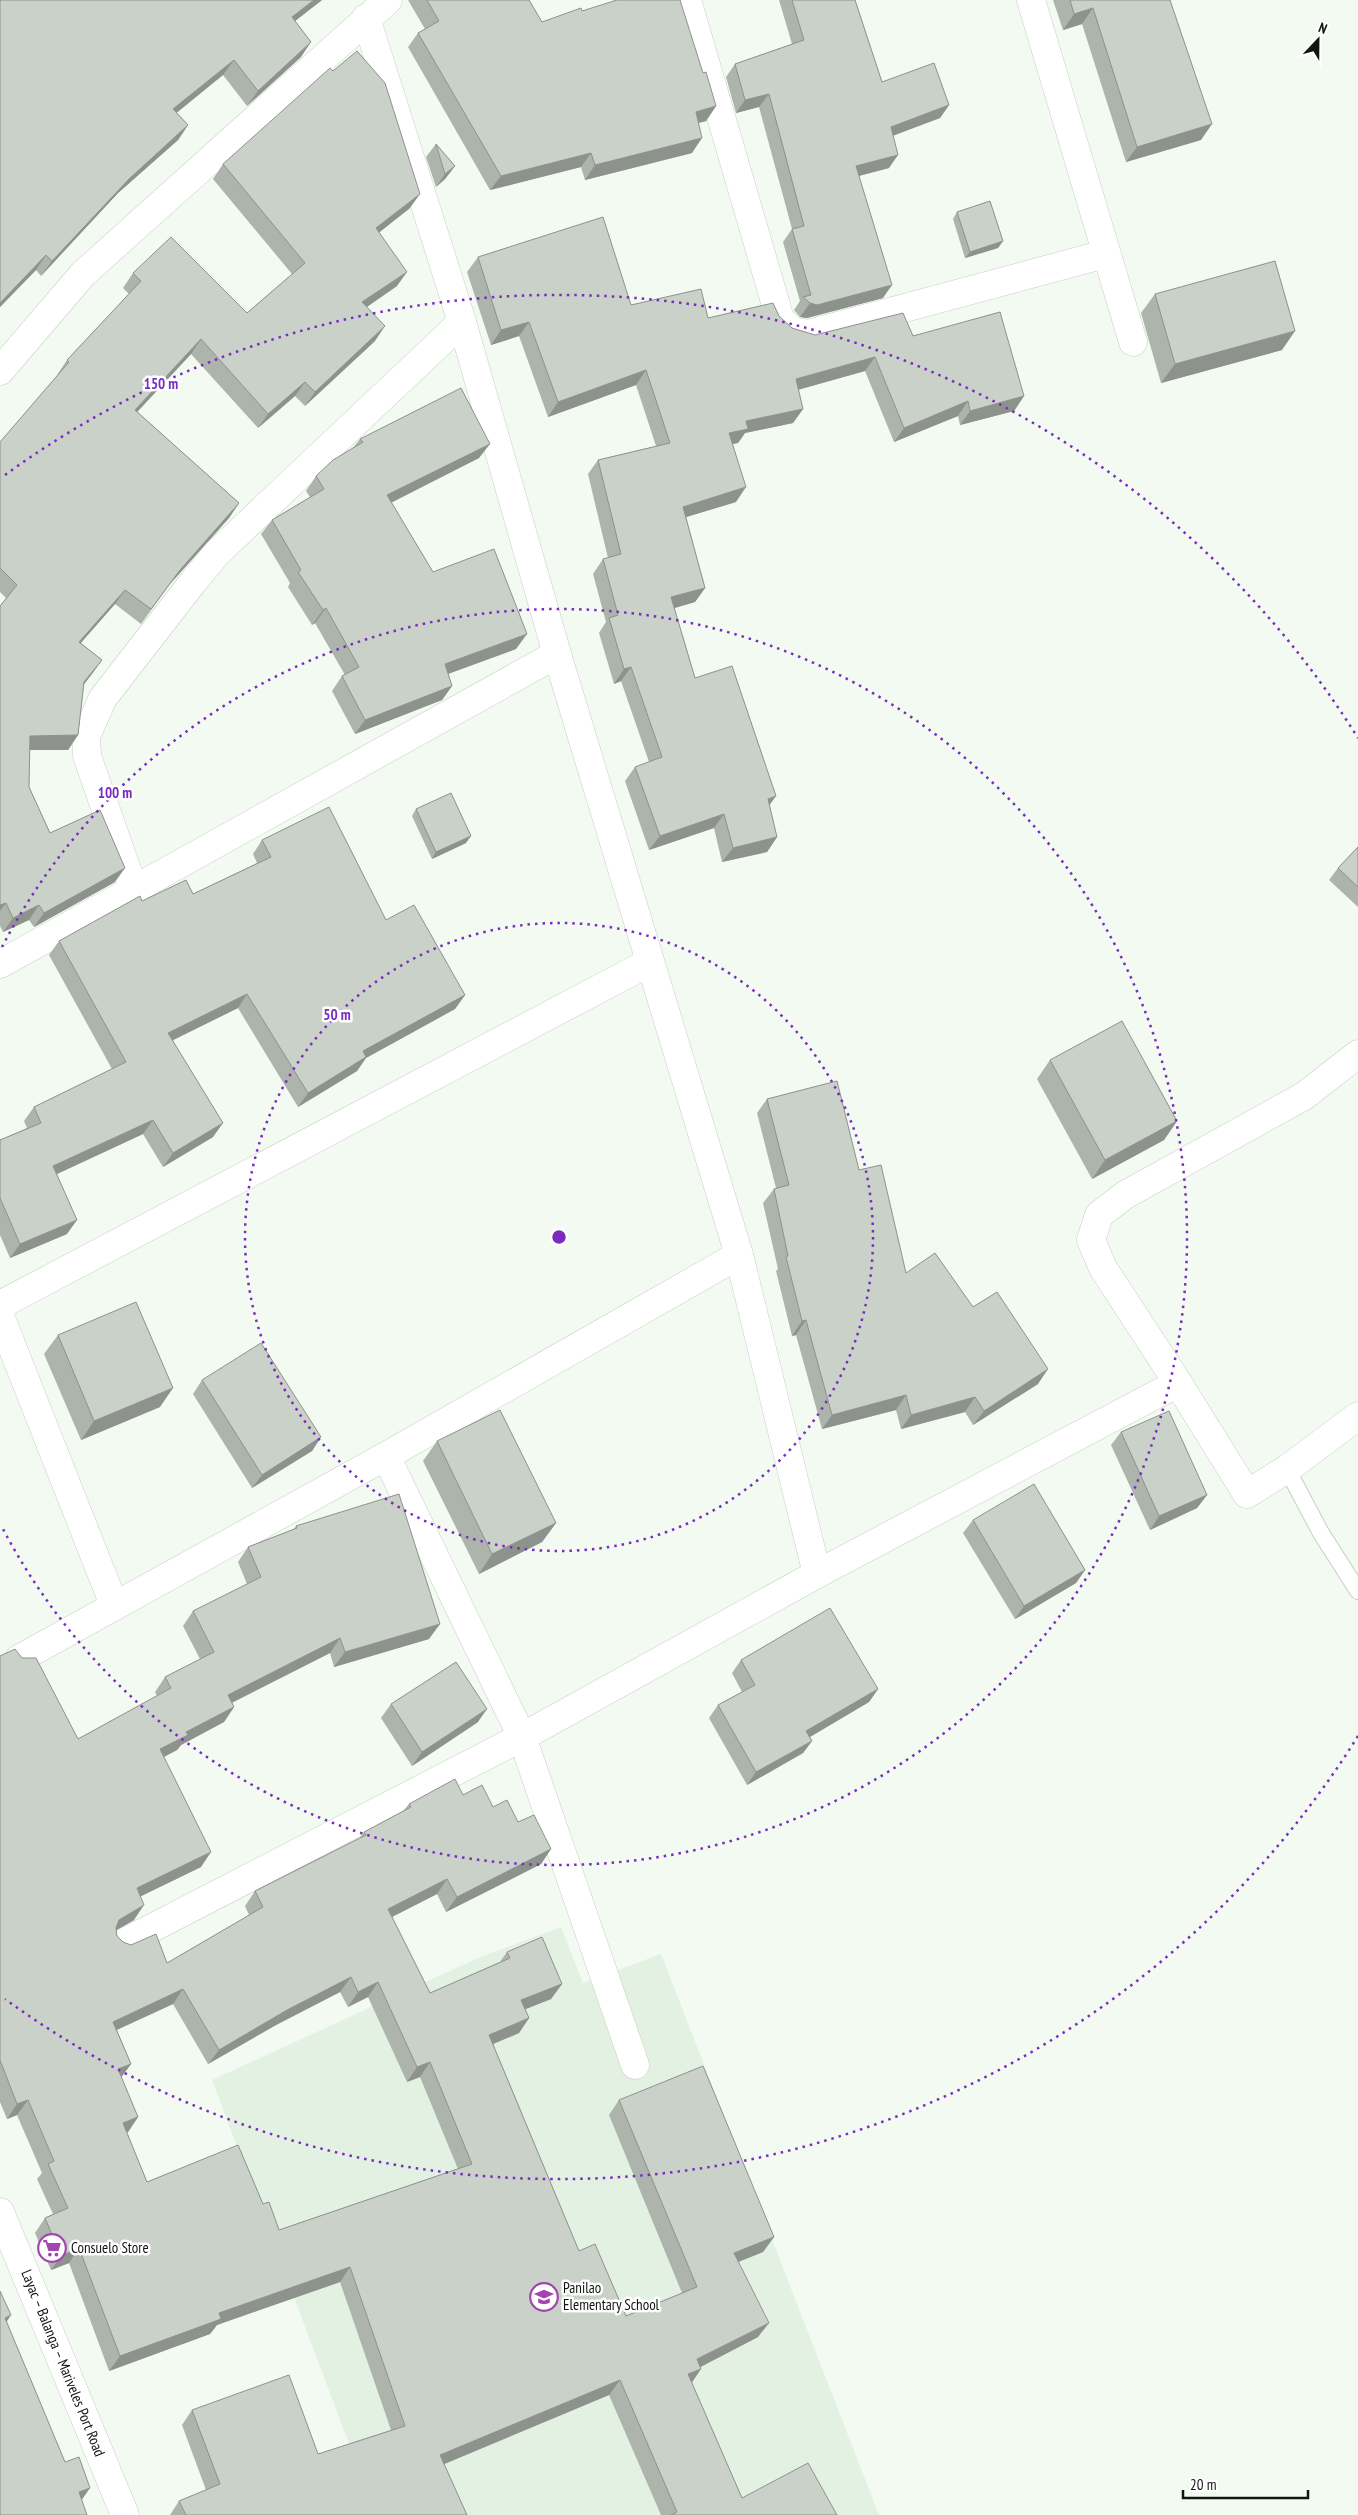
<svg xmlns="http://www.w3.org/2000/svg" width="1358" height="2515" viewBox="0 0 1358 2515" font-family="'PT Sans Narrow',sans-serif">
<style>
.built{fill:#e3f1e2}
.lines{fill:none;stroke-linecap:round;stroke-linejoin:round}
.lane-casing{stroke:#c7cfc6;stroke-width:18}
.street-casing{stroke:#c7cfc6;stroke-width:29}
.secondary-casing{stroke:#c7cfc6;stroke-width:29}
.lane{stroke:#fff;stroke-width:16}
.street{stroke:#fff;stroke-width:28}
.secondary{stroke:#fff;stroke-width:28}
.wall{fill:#adb4ac;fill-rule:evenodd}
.shaded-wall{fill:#8d928c}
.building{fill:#c9d1c8;stroke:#8d928c;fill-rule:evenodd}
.ring{fill:none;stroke:#7b2cbf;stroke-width:2.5;stroke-dasharray:2.5 5}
.labels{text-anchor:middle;stroke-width:5;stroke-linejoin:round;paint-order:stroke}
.poi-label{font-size:15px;fill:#121512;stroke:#fff;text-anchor:start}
.street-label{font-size:15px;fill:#121512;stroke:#fff}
.centre{fill:#7b2cbf;stroke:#fff;stroke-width:2.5}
.ring-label{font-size:15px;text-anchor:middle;font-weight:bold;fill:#7b2cbf;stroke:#fff;stroke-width:5;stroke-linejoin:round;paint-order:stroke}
</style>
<rect width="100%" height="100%" fill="#f2faf1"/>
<!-- built -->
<polygon class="built" points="561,1927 583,1983 661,1954 879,2515 376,2515 212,2080 478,1958"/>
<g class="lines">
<defs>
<polyline id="lane" points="1287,1469 1321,1533 1358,1591"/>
<g id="street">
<polyline points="687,0 780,319 793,331 808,334 1105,254"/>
<polyline points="1031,0 1133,342"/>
<polyline points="366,18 462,322 557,654 739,1255 817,1574"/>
<polyline points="0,371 83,274 388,0"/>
<polyline points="134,890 87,756 86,736 103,698 193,582 217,553 462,322"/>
<polyline points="0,964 557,654"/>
<polyline points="0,1305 650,962"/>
<polyline points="0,1316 114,1605"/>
<polyline points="1178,1383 1247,1494 1287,1469 1358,1416"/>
<polyline points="386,1456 522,1737 635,2065"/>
<polyline points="19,1659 386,1456 739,1255"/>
<polyline points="121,1944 522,1737 817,1574 1178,1383 1103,1268 1091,1240 1099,1215 1125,1195 1304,1096 1358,1054"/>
</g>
<polyline id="secondary" points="0,2212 125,2515"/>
</defs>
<!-- lane casing -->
<use href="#lane" class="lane-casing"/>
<!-- street casing -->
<use href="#street" class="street-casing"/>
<!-- secondary casing -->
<use href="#secondary" class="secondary-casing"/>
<!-- lane -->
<use href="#lane" class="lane"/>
<!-- street -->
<use href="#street" class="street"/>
<!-- secondary -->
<use href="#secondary" class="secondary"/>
</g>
<!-- wall -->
<g class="wall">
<polygon points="0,0 322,0 295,21 301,57 247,106 223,75 176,112 188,125 178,140 118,193 41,276 36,270 0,307"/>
<polygon points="408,0 529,0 542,22 582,11 703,73 716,106 706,121 699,123 692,153 585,180 581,167 490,190 408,47 418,33 425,29"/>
<polygon points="779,0 855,0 882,82 949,105 940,118 893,135 889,168 859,176 883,298 807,318 800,317 794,310 800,301 783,242 792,229 759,107 736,113 726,77 735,64 792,44"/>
<polygon points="1053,0 1170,0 1201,140 1126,162 1082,24 1063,30"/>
<polygon points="436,144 455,166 445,179 436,187 426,157"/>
<polygon points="223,164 410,208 379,232 397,286 367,307 375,341 305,406 295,396 258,428 191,354 137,412 239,503 229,518 170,584 141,624 115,604 81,643 102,660 84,684 78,735 68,750 30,750 29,787 50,833 115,882 34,927 29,920 3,932 0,926 0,606 6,598 0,592 0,442 58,376 57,375 67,360 129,294 123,288 133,273 247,313 292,274 213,179"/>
<polygon points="957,212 1003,241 998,248 965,258 953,219"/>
<polygon points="478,257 631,305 708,318 779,316 792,328 815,335 913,336 1024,396 1014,411 960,425 958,416 894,442 865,371 798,390 803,409 793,423 745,433 738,443 733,444 736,502 686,517 705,588 695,602 674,608 695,678 769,806 777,837 767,852 722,862 714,828 649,850 625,781 635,767 649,762 621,681 614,684 599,633 606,622 593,574 603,559 608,558 588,474 598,460 656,446 636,385 548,417 519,336 491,345 467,272"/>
<polygon points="1155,294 1282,350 1161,383 1141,313"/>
<polygon points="360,439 479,458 391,502 433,572 516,649 448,674 452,686 442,700 355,734 332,691 342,676 345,675 315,623 312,625 288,587 290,583 261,534 272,520 310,497 306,491 316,476 353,448"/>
<polygon points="416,809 466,843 432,859 412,816"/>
<polygon points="262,840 386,920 465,995 455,1009 366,1058 357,1071 298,1107 238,1008 173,1040 213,1137 163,1167 143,1134 57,1174 67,1234 10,1258 0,1235 0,1140 27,1128 24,1121 34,1107 112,1069 49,955 59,941 142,901 193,894 257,863 253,854"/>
<polygon points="1358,847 1358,907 1329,880 1338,868"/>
<polygon points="1050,1060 1177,1121 1164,1140 1092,1179 1037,1079"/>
<polygon points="767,1099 859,1170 906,1273 973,1307 1038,1384 973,1425 965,1412 901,1429 896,1410 822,1429 796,1335 792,1336 776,1271 778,1269 763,1203 774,1189 776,1188 757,1113"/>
<polygon points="58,1335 160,1407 81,1440 44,1354"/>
<polygon points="202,1380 321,1437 312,1451 252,1488 193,1394"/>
<polygon points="1121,1432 1207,1495 1197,1508 1150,1530 1111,1445"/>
<polygon points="437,1441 556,1523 542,1542 479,1574 423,1461"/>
<polygon points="973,1520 1085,1570 1076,1583 1015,1619 963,1533"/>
<path d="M296,1526l133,113 -95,28 -4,-14 -98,50 2,4 -10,15 -43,23 -4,5 -13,7 37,110 -60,29 -7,24 -18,10 1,6 6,6 44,21 82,-48 -4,-9 10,-15 104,-52 5,-7 39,-21 6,-7 54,-9 30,12 25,15 33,27 -10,15 -95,48 -9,-18 -45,23 38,76 70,-31 7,-10 55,32 -11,15 -26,10 4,9 -10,15 -26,11 86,207 47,65 56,-23 -73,-178 10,-15 155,137 -11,15 -25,10 20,75 -58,30 -9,15 51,116 95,17h-176l-52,-120 -165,69 23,51h-297l9,-14 27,-11 -24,-65 10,-15 126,44 73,-24 -51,-148 -123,43 -7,9 -101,37 -40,-108 -18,7 -16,-37 10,-15 8,-4 -16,-35 5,-6 -25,-58 -10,4 -7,-17v-446l78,83 79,-43 -2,-4 10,-15 35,-18 -17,-33 10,-15 54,-27 -9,-22 10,-15 46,-18zM340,1992l8,15 20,-10 39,85 13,-5 38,92 -179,61 -16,-26 -116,-22 -21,-50h2l10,-15 -17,-40 10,-13 -14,-34 56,-26 35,60 68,-39z"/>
<polygon points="741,1660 878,1689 869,1702 810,1737 812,1741 803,1753 747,1785 709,1718 718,1705 742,1692 732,1673"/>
<polygon points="391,1704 478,1722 412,1766 381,1718"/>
</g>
<!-- shaded-wall -->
<g class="shaded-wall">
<polygon points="314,0 322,0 281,32 292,17"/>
<polygon points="1093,8 1082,24 1063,30 1074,14"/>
<polygon points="311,42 301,57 247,106 258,91"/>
<polygon points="234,60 223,75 163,124 173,109"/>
<polygon points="769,94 759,107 736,113 745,100"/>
<polygon points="949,105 940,118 882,140 891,127"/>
<polygon points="716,106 706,121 685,126 696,112"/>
<polygon points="1212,124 1201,140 1126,162 1137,147"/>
<polygon points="188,125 178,140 118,193 41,276 52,261 129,179"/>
<polygon points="702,138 692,153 585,180 595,165"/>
<polygon points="591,153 581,167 490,190 501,176"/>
<polygon points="898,155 889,168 847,179 856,166"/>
<polygon points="455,166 445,179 436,187 445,174"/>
<polygon points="420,194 410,208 366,243 376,228"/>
<polygon points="1003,241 998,248 965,258 970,252"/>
<polygon points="46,255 36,270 0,307 0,303"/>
<polygon points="407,272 397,286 352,317 362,302"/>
<polygon points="892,285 883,298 807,318 800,317 810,303"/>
<polygon points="529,322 519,336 491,345 501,330"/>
<polygon points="385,326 375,341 305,406 315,392"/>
<polygon points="1295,331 1282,350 1161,383 1175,364"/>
<polygon points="201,339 191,354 125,425 135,410"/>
<polygon points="875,357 865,371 786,393 796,379"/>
<polygon points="646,370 636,385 548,417 558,402"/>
<polygon points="305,382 295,396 258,428 268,414"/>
<polygon points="1024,396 1014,411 960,425 970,411"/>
<polygon points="968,401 958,416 894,442 904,428"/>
<polygon points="803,409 793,423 745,433 738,443 719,447 729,433 746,421"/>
<polygon points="490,444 479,458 377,510 387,495"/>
<polygon points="746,487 736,502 673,521 683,507"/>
<polygon points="239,503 229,518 170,584 141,624 180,570"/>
<polygon points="705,588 695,602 661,612 671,597"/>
<polygon points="125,590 115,604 69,656 79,642"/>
<polygon points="326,608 315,623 312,625 323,610"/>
<polygon points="527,634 516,649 434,679 445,664"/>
<polygon points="102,660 92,674 74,697 84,682"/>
<polygon points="631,667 621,681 614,684 624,669"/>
<polygon points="452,686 442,700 355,734 365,720"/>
<polygon points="78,735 68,750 20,750 30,736"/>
<polygon points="776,796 766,810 768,799"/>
<polygon points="724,814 714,828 649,850 660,836"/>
<polygon points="471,836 466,843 432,859 436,852"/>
<polygon points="777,837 767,852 722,862 733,848"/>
<polygon points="125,868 115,882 34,927 44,913"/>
<polygon points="6,903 0,911 0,905"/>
<polygon points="39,905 29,920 3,932 13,918"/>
<polygon points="247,994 238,1008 159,1047 168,1033"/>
<polygon points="465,995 455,1009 366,1058 357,1071 298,1107 308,1093 363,1051"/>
<polygon points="153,1120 143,1134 44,1180 53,1166"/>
<polygon points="1177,1121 1164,1140 1092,1179 1105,1160"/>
<polygon points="223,1123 213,1137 163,1167 173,1153"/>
<polygon points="77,1220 67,1234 10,1258 20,1244"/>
<polygon points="806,1320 796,1335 792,1336 802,1321"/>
<polygon points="1048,1369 1038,1384 973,1425 984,1411"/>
<polygon points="173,1388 160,1407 81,1440 94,1421"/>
<polygon points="906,1395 896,1410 822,1429 832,1415"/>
<polygon points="975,1397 965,1412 901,1429 911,1415"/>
<polygon points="321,1437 312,1451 252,1488 262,1475"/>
<polygon points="1207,1495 1197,1508 1150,1530 1159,1516"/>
<polygon points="556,1523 542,1542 479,1574 492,1554"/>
<polygon points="1085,1570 1076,1583 1015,1619 1024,1606"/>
<polygon points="440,1624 429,1639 334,1667 345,1652"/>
<polygon points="340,1638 330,1653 217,1710 228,1695"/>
<polygon points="878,1689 869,1702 798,1744 806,1731"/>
<polygon points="234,1707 224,1722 181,1745 177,1750 150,1764 160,1749 186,1732"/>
<polygon points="487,1709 478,1722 412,1766 422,1752"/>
<polygon points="812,1741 803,1753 747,1785 756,1772"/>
<polygon points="551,1849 541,1864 446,1912 457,1897"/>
<polygon points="211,1852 201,1867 127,1903 137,1888"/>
<polygon points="447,1879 437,1894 378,1924 388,1909"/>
<polygon points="144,1905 134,1920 108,1935 119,1920"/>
<polygon points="351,1977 340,1992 276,2025 208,2064 219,2050 287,2010"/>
<polygon points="378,1982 368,1997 348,2007 358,1992"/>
<polygon points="562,1984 551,1999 511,2015 521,2000"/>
<polygon points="183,1989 173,2004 103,2036 113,2022"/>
<polygon points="529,2018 519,2033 479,2050 489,2035"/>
<polygon points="430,2062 420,2077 407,2082 417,2067"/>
<polygon points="131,2064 120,2079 118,2069"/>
<polygon points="28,2100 17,2115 7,2119 17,2104"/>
<polygon points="138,2117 128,2132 112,2138 123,2123"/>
<polygon points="774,2237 763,2252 723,2268 734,2253"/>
<polygon points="79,2248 69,2263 51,2270 61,2256"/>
<polygon points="350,2267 340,2282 217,2325 210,2334 109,2371 120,2356 219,2313"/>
<polygon points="11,2315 2,2329 5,2318"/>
<polygon points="769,2323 758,2337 687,2374 697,2359"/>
<polygon points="701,2369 691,2384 688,2374"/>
<polygon points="620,2380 609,2395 430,2470 440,2455"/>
<polygon points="90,2488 81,2501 79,2492"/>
</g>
<!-- building -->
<g class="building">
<polygon points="0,0 314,0 292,17 311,42 258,91 234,60 173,109 188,125 129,179 52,261 46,255 0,303"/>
<polygon points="427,0 529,0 542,22 581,8 582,11 617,0 680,0 703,73 706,72 716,106 696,112 702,138 595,165 591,153 501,176 418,33 439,21"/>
<polygon points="792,0 855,0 882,82 934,63 949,105 891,127 898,155 856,166 892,285 817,305 810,303 803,297 811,295 792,229 804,226 769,94 745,100 735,64 804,40"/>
<polygon points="1070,0 1170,0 1212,124 1137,147 1093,8 1074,14"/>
<polygon points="357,51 385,83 420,194 376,228 407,272 362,302 385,326 315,392 305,382 268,414 201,339 135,410 239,503 180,570 151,609 125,590 79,642 102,660 84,682 78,735 30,736 29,787 50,833 100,810 125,868 44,913 39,905 13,918 6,903 0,905 0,606 17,585 0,568 0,442 69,362 67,360 141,281 133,273 171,237 247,313 305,263 223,164 330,68 333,71"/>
<polygon points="436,144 455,166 445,174"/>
<polygon points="990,201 1003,241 970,252 957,212"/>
<polygon points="603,217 631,305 701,289 708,318 773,303 779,316 792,328 815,335 903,313 913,336 1000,312 1024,396 970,411 968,401 904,428 875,357 796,379 803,409 746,421 748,429 729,433 746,487 683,507 705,588 671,597 695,678 732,666 776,796 768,799 777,837 733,848 724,814 660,836 635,767 662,757 631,667 624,669 609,618 618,615 603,559 621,554 598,460 670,443 646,370 558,402 529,322 501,330 478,257"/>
<polygon points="1275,261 1295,331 1175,364 1155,294"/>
<polygon points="461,388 490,444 387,495 433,572 494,549 527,634 445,664 452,686 365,720 342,676 359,667 326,608 323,610 298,572 301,570 272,520 324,489 316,476 333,460 363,442 360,439"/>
<polygon points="451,793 471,836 436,852 416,809"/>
<polygon points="329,807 386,920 414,905 465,995 363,1051 366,1057 308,1093 247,994 168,1033 223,1123 173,1153 153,1120 53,1166 77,1220 20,1244 0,1198 0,1140 41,1123 34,1107 126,1062 59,941 140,896 142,901 186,880 193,894 271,857 262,840"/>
<polygon points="1358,847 1358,887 1338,868"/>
<polygon points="1122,1021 1177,1121 1105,1160 1050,1060"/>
<polygon points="837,1081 859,1170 881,1165 906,1273 935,1253 973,1307 997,1292 1048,1369 984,1411 975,1397 911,1415 906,1395 832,1415 806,1320 802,1321 786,1257 788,1256 774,1189 789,1185 767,1099"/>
<polygon points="136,1302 173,1388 94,1421 58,1335"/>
<polygon points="261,1343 321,1437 262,1475 202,1380"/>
<polygon points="500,1410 556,1523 492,1554 437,1441"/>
<polygon points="1169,1411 1207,1495 1159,1516 1121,1432"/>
<polygon points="1034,1484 1085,1570 1024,1606 973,1520"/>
<path d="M399,1494l41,130 -95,28 -5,-14 -112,57 6,12 -48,25 2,3 -28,14 51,103 -74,36 7,17 -25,15 -3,8 1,8 6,6 8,3 25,-11 11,29 96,-56 -8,-16 111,-56 -2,-3 47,-25 -2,-3 46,-25 8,16 19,-10 11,22 14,-7 11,22 16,-7 17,34 -94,48 -10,-18 -59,30 42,84 80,-35 -3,-6 35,-15 20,47 -41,16 8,18 -40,17 90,216 16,-7 31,72 71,-29 -78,-187 84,-34 71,171 -40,16 35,70 -72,36 4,10 -13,5 54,124 66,-35 29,52h-166l6,-3 -57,-132 -180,75 27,60h-281l-7,-14 41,-17 -28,-74 97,-35 29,79 87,-28 -55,-159 -131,46 2,6 -101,37 -41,-108 -18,8 -16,-38 23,-10 -20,-44 6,-3 -26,-61 -11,4 -17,-44v-404l15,-7 7,9h14l42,81 93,-51 -6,-11 49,-25 -21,-41 68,-34 -13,-30 49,-19 -1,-2zM351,1977l7,15 20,-10 39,85 13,-5 42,102 -193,66 -10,-28 -6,2 -25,-59 -91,37 -24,-59 15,-6 -20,-48 13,-5 -18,-42 70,-33 36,61 68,-40z"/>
<polygon points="830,1608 878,1689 806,1731 812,1741 756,1772 718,1705 755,1685 741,1660"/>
<polygon points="456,1662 487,1709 422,1752 391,1704"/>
<polygon points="0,2291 11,2315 5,2318 65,2462 79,2457 90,2488 79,2492 87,2515 0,2515"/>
</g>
<!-- distance rings -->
<g class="ring">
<circle cx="559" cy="1237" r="314"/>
<path d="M2 947A628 628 0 1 1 2 1527"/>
<path d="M1358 1736A942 942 0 0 1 5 1999M5 475A942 942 0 0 1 1358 738"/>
</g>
<!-- icons -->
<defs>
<symbol id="supermarket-ring" viewBox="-11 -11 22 22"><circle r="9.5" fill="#fff" stroke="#a345ae" stroke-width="1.5"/><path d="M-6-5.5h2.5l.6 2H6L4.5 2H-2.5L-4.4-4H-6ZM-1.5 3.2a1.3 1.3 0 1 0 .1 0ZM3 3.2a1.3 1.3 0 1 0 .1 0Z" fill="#a345ae"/></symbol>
<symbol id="school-ring" viewBox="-11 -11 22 22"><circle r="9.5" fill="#fff" stroke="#a345ae" stroke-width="1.5"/><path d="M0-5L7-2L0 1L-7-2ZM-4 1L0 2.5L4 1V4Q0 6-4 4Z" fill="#a345ae"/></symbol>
</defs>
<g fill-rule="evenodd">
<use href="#supermarket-ring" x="36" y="2232" width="32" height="32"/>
<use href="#school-ring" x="528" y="2281" width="32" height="32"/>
</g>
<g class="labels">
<!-- poi labels -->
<g class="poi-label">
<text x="71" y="2253">Consuelo Store</text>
<text x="563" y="2293">Panilao<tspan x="563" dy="17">Elementary School</tspan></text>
</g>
<!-- street labels -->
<g class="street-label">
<text transform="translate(63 2363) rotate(68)" y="5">Layac – Balanga – Mariveles Port Road</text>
</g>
</g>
<circle cx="559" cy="1237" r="8" class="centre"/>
<g class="ring-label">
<text x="161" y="389">150 m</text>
<text x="115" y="798">100 m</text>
<text x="337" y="1020">50 m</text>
</g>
<!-- north arrow -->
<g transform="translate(1318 40) rotate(22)" stroke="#ffffff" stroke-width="4" paint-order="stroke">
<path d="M0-4L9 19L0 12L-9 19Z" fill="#121512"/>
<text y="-8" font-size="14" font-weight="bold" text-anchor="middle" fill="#121512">N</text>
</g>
<!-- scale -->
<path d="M1183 2490v8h125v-8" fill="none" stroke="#121512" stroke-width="2.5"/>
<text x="1190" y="2490" font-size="15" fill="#121512" stroke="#ffffff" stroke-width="4" paint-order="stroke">20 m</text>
</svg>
